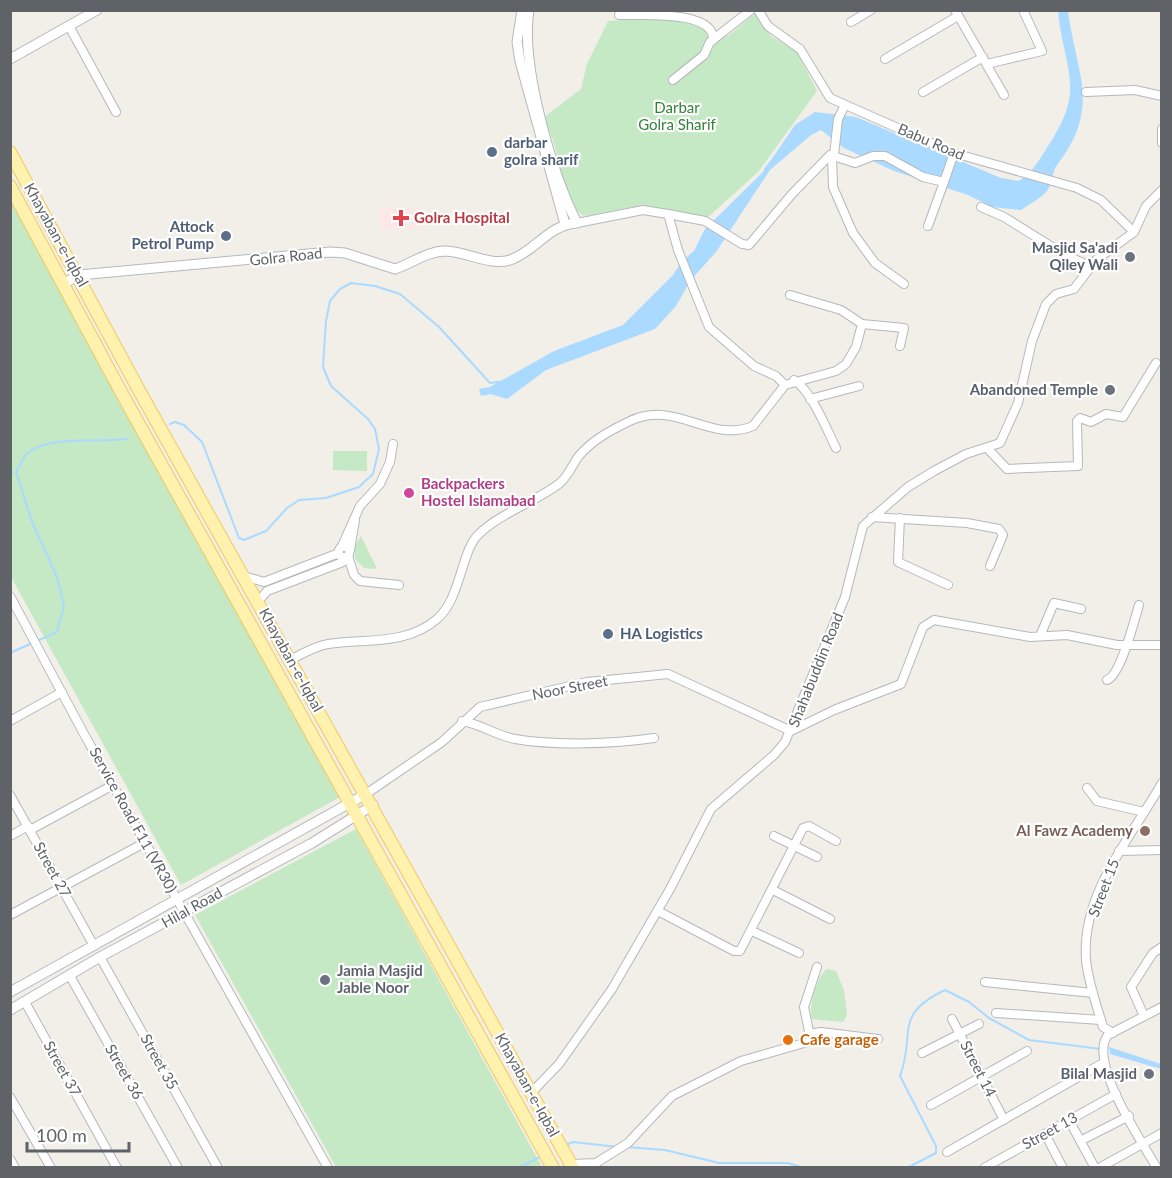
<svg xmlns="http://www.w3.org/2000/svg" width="1172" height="1178" viewBox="0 0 1172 1178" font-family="Lato,sans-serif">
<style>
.medical{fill:#fce8e6}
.green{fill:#c5e8c5}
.water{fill:#aadaff}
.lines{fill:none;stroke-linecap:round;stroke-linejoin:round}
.stream{stroke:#aadaff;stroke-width:2}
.minor-casing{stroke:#b5b8bc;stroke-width:10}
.tertiary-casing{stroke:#b5b8bc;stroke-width:11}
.primary-casing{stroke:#f2c960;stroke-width:14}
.minor{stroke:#fff;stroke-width:8}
.tertiary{stroke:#fff;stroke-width:9}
.primary{stroke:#fff2af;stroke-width:12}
.service-dot{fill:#5c6f8a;stroke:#fff;stroke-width:2}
.health-dot{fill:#e0444e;stroke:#fff;stroke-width:2}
.worship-dot{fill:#6b7280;stroke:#fff;stroke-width:2}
.hotel-dot{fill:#d1479c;stroke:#fff;stroke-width:2}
.education-dot{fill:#8d6e63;stroke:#fff;stroke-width:2}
.food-dot{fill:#e8710a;stroke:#fff;stroke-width:2}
.labels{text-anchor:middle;stroke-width:4.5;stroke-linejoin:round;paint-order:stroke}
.park-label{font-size:15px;fill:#348238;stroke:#fff}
.street-label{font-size:15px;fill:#5f6368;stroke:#fff}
.service-label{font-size:15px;font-weight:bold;fill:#4e5e75;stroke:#fff;text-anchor:start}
.health-label{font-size:15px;font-weight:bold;fill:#be3a42;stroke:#fff;text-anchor:start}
.worship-label{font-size:15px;font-weight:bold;fill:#5b616d;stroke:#fff;text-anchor:end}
.hotel-label{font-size:15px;font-weight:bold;fill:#b23c85;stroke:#fff;text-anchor:start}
.education-label{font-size:15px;font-weight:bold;fill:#785e54;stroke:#fff;text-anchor:end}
.food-label{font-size:15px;font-weight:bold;fill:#c56008;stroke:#fff;text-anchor:start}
</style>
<rect width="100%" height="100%" fill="#f1efe8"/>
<!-- medical -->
<polygon class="medical" points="403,206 403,209 422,208 423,227 380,230 379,210"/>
<!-- green -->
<g class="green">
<path d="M756,13l15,23 26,16 20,39 -59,81 -51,46 -64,-13 -59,11c-27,-17 -22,-49 -31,-76 -3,-8 -7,-15 -10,-22l38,-29 6,-25 21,-43 63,-4 57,19z"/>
<polygon points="10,198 340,797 181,885 11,577"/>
<polygon points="333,451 367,451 367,471 333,470"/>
<polygon points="361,536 377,569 364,568 355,559 355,546"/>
<polygon points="356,829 542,1167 336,1167 195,915"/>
<path d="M827,969l9,2 8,19 3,25 -4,7 -31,-3c-4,-12 4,-42 15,-50z"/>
</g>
<!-- water -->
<g class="water">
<path d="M1058,11h10c8,62 34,96 -11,154 -4,6 -5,14 -7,21 -4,10 -21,18 -29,24l-29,-3 -24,-12 -74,-24 -50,-23 -23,-18 -10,5 -41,35 -54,82 -26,29 -14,25 -21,23 -109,41 -39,29 -16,-5 -10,2 -2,-7 11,-2 64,-36 69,-26 50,-50 9,-14 12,-10 11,-22 58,-57 32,-47 20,-13 41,5 145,61 18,3c14,-9 20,-21 29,-35 39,-58 16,-74 10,-135z"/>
<polygon points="1109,1047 1161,1064 1161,1069 1110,1054"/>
</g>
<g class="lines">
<!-- stream -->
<g class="stream">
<polyline points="765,169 780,150"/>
<polyline points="170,424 175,422 184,425 202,442 239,538 244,540 266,531 287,508 299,500 326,498 359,487 373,474 379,449 375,429 368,419 331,386 323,367 326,321 330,301 340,289 351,283 375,286 400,294 439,327 490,383 499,382"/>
<path d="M10,653l47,-21 7,-26 -7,-29 -25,-55 -16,-50c3,-5 7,-16 13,-20 23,-17 69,-9 98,-13"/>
<polyline points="564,1146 573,1142 618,1147"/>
<polyline points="626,1147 665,1150 719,1163 788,1163 804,1168"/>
<polyline points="518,1168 540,1157"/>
<path d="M907,1168l29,-15v-7l-36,-70c16,-41 -8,-61 45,-86l24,12 20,16 40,22 72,9"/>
</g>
<defs>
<g id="minor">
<polyline points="758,10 768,26 800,49 830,98 954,153 1077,188 1101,200 1134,232"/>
<polyline points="955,10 1004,95"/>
<path d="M619,15c19,1 96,-6 94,25"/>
<polyline points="851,22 871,10"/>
<polyline points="69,26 116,112"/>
<polyline points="885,59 958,16"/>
<polyline points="987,64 1042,51 1023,10"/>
<polyline points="673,80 704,55 710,42 751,10"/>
<polyline points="923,92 983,57"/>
<polyline points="1086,92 1135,90 1162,96"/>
<polyline points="1162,129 1162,143"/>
<polyline points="832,155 833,187 853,233 875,263 904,284"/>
<polyline points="834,155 838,119 845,105"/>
<polyline points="981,207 1004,217 1065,255 1090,266"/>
<polyline points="668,214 705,221 742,244 749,245 792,194 830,155 855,163 873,156 885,156 923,177 944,182 954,153"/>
<polyline points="577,223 643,210 668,214 678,250 709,327 754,366 776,376 785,385"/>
<polyline points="928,226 944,182"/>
<polyline points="862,324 904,328 900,346"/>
<path d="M794,380c17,10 33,50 42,68"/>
<polyline points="810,399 859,386"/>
<polyline points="987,448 1007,469 1078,466 1077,421 1080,418 1091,422 1106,414 1123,417 1156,363"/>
<polyline points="872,517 967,523 999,529 1003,535 990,566"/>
<polyline points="900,518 898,562 948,585"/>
<polyline points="342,546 360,506 380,484 390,462 393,444"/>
<circle cx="344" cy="552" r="5.5"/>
<polyline points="350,550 355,520"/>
<polyline points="348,556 354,575 360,581 399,585"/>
<polyline points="244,576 264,582 339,553"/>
<polyline points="10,596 84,734 328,1168"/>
<polyline points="258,602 267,591 343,562 345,557"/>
<polyline points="1040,636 1054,603 1081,609"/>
<path d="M290,660c12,-6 25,-14 38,-16 37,-6 78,2 109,-25 24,-20 24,-69 42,-85 20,-20 58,-33 81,-51 8,-7 12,-17 18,-26 14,-17 33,-27 52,-36 45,-22 81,23 123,5l32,-41 51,-14 10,-7 10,-17 6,-23 -21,-14 -51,-15"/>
<path d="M1107,680c14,-5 27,-59 32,-75"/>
<polyline points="10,721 62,692"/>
<path d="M462,721c19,3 35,15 53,18 41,7 98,5 139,-1"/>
<polyline points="1087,788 1097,801 1144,812"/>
<polyline points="366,794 442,742 480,707 587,682 668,674 791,731 834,710 901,684 923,627 934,620 1030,637 1067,635 1117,645 1162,645"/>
<polyline points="10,795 94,946"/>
<polyline points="30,830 113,785"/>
<polyline points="10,836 28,826"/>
<polyline points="774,836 817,857"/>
<polyline points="1119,851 1162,850"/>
<polyline points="773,890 830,919"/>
<polyline points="658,911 734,951 740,951 803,828 809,826 836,841"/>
<polyline points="10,915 146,842"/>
<polyline points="752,931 799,953"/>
<polyline points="100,957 218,1168"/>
<polyline points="70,976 178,1168"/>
<polyline points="985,982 1093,993"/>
<polyline points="25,1002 117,1168"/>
<polyline points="996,1013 1101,1020"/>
<polyline points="1144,1016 1131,987 1153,953 1162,947"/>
<polyline points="952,1019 1004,1120"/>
<path d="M1113,1033l-10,-6c-6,-21 -15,-45 -17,-67 -5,-67 45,-122 76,-177"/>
<polyline points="809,1034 821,1032 878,1039"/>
<polyline points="922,1053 979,1024"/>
<polyline points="531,1093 559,1064 612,989 670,889 711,809 774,755 785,742 845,597 863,526 908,487 934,471 966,454 1000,443 1018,403 1032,341 1046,304 1056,294 1074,289 1096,260 1134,232 1146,206 1162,190"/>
<polyline points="10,1097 51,1168"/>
<polyline points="931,1105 1027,1051"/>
<polyline points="1069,1120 1095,1168"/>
<polyline points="1045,1134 1063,1168"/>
<polyline points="1080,1141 1129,1116"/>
<polyline points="947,1152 1103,1063"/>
<polyline points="10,1159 15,1168"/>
<polyline points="572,1164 596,1163 628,1143 672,1096 741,1061 811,1041 804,1007 817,967"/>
<polyline points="984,1168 1116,1094"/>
<polyline points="1099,1168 1162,1133"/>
<path d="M1157,1168c-15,-26 -70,-107 -49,-133l54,-28"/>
</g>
<g id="tertiary">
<polyline points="522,10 517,42 520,61 565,224"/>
<polyline points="10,59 97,10"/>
<path d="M63,284l16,-9 251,-23 15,1 50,16c18,-6 32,-18 51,-18 22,1 43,15 64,9 26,-9 38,-35 67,-37 -25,-49 -57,-159 -48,-213"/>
<polyline points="10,992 366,794"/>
<polyline points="10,1010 100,957 312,843 373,805"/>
</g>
<g id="primary">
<polyline points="10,152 140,392 573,1168"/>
<polyline points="10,186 126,401 553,1168"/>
</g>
</defs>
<!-- minor casing -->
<use href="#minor" class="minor-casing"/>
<!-- tertiary casing -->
<use href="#tertiary" class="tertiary-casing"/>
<!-- primary casing -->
<use href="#primary" class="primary-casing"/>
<!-- minor -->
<use href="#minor" class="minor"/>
<!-- tertiary -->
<use href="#tertiary" class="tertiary"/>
<!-- primary -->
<use href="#primary" class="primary"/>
</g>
<!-- markers -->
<g class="service-dot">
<circle cx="492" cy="152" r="6"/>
<circle cx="226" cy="236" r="6"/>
<circle cx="608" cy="634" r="6"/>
</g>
<path class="health-dot" d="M398 209h6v6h6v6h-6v6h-6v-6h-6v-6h6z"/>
<g class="worship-dot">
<circle cx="1130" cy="257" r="6"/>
<circle cx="1110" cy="390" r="6"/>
<circle cx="325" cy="980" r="6"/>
<circle cx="1149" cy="1074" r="6"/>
</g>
<circle class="hotel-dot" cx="409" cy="493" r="6"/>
<circle class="education-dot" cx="1145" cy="831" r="6"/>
<circle class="food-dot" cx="788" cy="1040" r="6"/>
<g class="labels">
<!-- park labels -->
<g class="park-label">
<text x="677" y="113">Darbar<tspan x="677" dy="17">Golra Sharif</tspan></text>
</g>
<!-- street labels -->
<g class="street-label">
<text transform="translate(931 142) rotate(23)" y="5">Babu Road</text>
<text transform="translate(56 235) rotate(61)" y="5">Khayaban-e-Iqbal</text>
<text transform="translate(286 257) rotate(-6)" y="5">Golra Road</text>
<text transform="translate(291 660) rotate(61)" y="5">Khayaban-e-Iqbal</text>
<text transform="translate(816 670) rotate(-68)" y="5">Shahabuddin Road</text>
<text transform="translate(570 688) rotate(-11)" y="5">Noor Street</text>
<text transform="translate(133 820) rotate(61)" y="5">Service Road F11 (VR30)</text>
<text transform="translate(52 870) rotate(61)" y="5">Street 27</text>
<text transform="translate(1104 888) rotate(-69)" y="5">Street 15</text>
<text transform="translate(192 908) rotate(-29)" y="5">Hilal Road</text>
<text transform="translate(159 1062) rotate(61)" y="5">Street 35</text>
<text transform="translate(62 1069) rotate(61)" y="5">Street 37</text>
<text transform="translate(978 1069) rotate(63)" y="5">Street 14</text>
<text transform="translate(124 1072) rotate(60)" y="5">Street 36</text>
<text transform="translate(527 1085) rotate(61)" y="5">Khayaban-e-Iqbal</text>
<text transform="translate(1050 1131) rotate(-29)" y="5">Street 13</text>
</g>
<!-- service labels -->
<g class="service-label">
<text x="504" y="148">darbar<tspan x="504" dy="17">golra sharif</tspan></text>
<text x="214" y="232" text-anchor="end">Attock<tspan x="214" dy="17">Petrol Pump</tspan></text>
<text x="620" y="639">HA Logistics</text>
</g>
<!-- health labels -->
<g class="health-label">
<text x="414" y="223">Golra Hospital</text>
</g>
<!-- worship labels -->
<g class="worship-label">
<text x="1118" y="253">Masjid Sa'adi<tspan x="1118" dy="17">Qiley Wali</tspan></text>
<text x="1098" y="395">Abandoned Temple</text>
<text x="337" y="976" text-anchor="start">Jamia Masjid<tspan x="337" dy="17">Jable Noor</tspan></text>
<text x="1137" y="1079">Bilal Masjid</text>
</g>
<!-- hotel labels -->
<g class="hotel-label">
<text x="421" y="489">Backpackers<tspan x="421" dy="17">Hostel Islamabad</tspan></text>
</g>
<!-- education labels -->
<g class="education-label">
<text x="1133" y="836">Al Fawz Academy</text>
</g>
<!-- food labels -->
<g class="food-label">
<text x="800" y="1045">Cafe garage</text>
</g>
</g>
<!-- border -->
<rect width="1172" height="1178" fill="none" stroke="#5f6368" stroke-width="24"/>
<!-- scale -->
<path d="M27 1142v9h102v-9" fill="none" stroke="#5f6368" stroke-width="3"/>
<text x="36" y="1142" font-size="18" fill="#5f6368" stroke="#ffffff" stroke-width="4.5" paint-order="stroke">100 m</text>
</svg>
